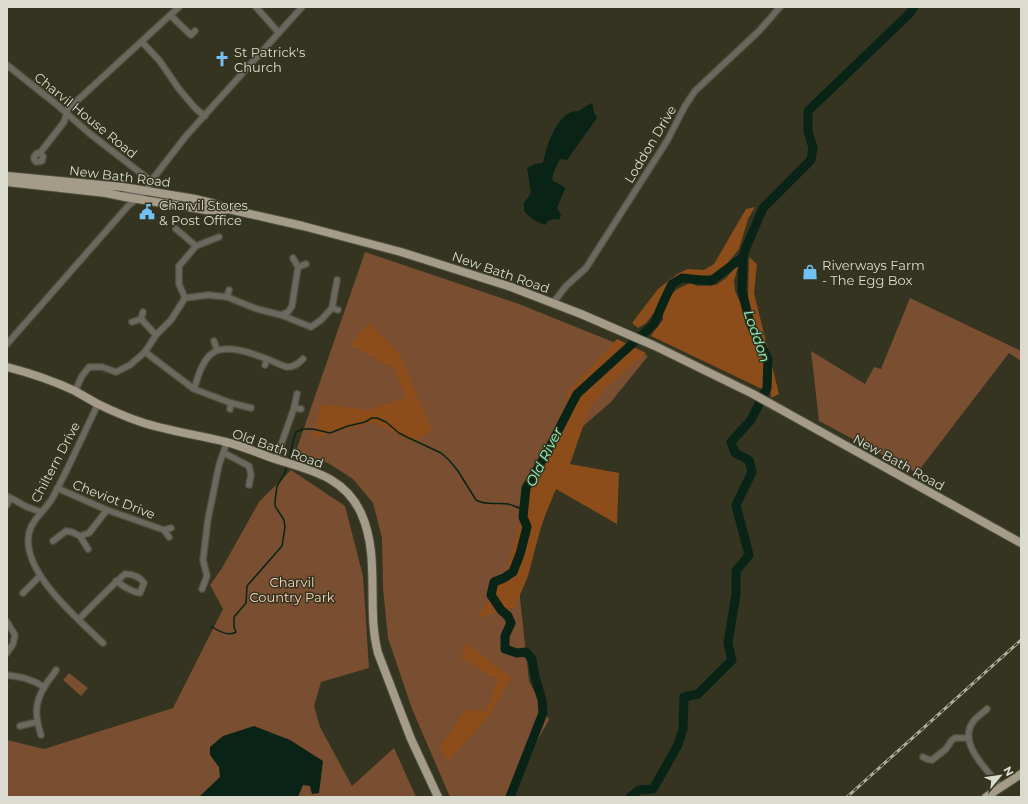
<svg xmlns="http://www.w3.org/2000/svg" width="1028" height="804" viewBox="0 0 1028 804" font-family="Montserrat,sans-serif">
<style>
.green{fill:#794e31}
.forest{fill:#8c4d1b}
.water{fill:#092417}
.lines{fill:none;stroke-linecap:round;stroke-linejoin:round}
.stream{stroke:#092417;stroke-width:1.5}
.river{stroke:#092417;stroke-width:9}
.minor-casing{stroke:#4f4f3c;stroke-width:8}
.primary-casing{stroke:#4f4f3c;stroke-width:10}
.minor{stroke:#6c675f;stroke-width:5.5}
.primary{stroke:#a59b89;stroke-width:8}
.rail-casing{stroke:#adad9f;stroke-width:3}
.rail{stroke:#343420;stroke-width:1.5;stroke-dasharray:4.5;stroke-linecap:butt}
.labels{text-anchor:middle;stroke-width:3;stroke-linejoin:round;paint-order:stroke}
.poi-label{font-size:13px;fill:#dbdbcf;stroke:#343420;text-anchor:start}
.street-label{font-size:13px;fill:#dbdbcf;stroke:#343420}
.park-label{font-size:13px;fill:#fed7bf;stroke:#343420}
.water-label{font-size:14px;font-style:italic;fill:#89fcc0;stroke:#343420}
</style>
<rect width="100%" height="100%" fill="#343420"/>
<!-- green -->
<g class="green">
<polygon points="365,252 519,304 648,356 611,402 574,434 519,589 529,681 549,720 505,797 450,797 412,709 388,638 383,588 382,538 373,503 353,479 328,463 296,451"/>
<polygon points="910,298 1021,351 1021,361 1009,353 917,473 819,421 811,351 865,384 874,367 881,369"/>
<polygon points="291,470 345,506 363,576 369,668 321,682 314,706 320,727 352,786 394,748 416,797 7,797 7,740 44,749 173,708 223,609 210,585 222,568 259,502"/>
<polygon points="69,673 88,688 81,696 63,680"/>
</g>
<!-- forest -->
<g class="forest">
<polygon points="755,207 748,219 739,249 722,270 712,275 682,277 671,283 665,289 654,313 646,323 638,328 632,323 658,289 677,274 688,269 704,270 714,264 746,209"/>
<polygon points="749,257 757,264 754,293 779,394 771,398 769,355 754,326 748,298"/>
<path d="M736,267h2l-4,14 1,10 31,68 -1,28 -3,2 -111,-53 3,-5 9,-11c0,-23 7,-28 27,-37l7,3 19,-1 10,-7z"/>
<polygon points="369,323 400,354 432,431 413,442 374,422 312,438 322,404 369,410 406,397 394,369 350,344"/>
<polygon points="617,339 646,353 603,390 588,412 570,464 619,473 617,524 556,489 542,523 528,576 515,607 477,619 508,566 520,521 525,480 565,421 567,393"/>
<polygon points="466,643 511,677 491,713 448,762 440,747 465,710 486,711 498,680 461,658"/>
</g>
<!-- water -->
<g class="water">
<path d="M592,103l2,9 3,6 -30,42 -7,-1 -4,8 -4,11 1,3 10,5 2,3 -8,19 4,7 -2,5 -5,-1 -6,2 -3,4c-9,-3 -15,-7 -21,-14v-8l7,-10 -4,-25 8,-4 8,-1c4,-17 11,-44 29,-51 2,-1 4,-1 6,-1 5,-2 9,-6 14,-8z"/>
<polygon points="254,726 290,740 323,761 319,793 312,794 310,786 303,785 298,797 199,797 220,777 219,767 210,755 210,747 223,736"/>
</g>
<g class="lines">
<!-- stream -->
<g class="stream">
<path d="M289,460c3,-9 3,-19 7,-28l7,-3h10l17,4 18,-7 17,-4 7,-4h5l9,4 13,11 10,5 32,15 8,7 9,11 18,29c10,6 21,2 32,4 5,1 10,4 15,5"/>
<path d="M211,626c7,5 17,11 25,6l-2,-5v-10l12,-14 1,-17 35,-40 3,-19 -1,-7 -9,-14v-5l2,-15 7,-11 3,-9"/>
</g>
<!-- river -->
<g class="river">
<polyline points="510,797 543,713 542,700 535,677 532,659 526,652 517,653 505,649 505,636 511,623 508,616 501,610 491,595 494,582 504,578 513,572 520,554 527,527 523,517 526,488 546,454 577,394 654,324 663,303 672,284 682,278 711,281 743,257"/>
<polyline points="630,797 639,790 653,789 678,745 683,729 684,697 698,694 732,660 728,643 736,594 736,571 749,555 736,505 752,472 749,460 735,453 731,442 751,420 767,388 768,359 750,323 742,291 743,257 745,250 763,208 811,160 813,148 808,131 808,111 909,14 914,7"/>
</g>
<defs>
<g id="minor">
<polyline points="256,7 279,33"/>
<polyline points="170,15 191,35 195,31"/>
<polyline points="142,42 159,60 179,89 196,109 205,116"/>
<polyline points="7,65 56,104 89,133 151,181"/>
<polyline points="40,153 37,153 34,157 34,159 36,162 42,161 43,156 40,153 64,122 68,109 179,7"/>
<polyline points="125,194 136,194 144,191"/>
<polyline points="176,229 196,246"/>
<polyline points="293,258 298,267"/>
<polyline points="306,264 298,267 292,306 288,312 281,315 311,327 321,320 332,308 338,310"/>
<polyline points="227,297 229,290"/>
<polyline points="185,298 208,295 227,297 257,309 281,315"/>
<polyline points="553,303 566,286 586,268 667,141 685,106 695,91 759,31 780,7"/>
<polyline points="332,308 337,280"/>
<polyline points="143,312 141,319 156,335"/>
<polyline points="132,322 141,319"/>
<polyline points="214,341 217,350"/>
<polyline points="7,344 128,206 145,192 151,181 186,136 302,7"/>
<polyline points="145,352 194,389 231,403 251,408"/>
<polyline points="265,365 267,359"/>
<path d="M194,389c4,-12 7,-25 16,-34 14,-14 47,0 62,6 5,2 10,5 15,6 7,0 11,-3 16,-8"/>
<polyline points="75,391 82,376 89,367 102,367 116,372 130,365 145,352 156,335 171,320 185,298 179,284 179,266 196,246 219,237"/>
<path d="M98,404c-15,31 -29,63 -45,93 -6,11 -17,19 -22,30 -17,39 47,92 72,116"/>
<polyline points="294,408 301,409"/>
<polyline points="230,409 231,403"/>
<polyline points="224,453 249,466 251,475 249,485"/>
<polyline points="276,459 294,408 297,394"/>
<polyline points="57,488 107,510 164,530 171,528"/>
<polyline points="7,496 27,507 41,512"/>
<polyline points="7,505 10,498"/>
<polyline points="164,530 169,537"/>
<polyline points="80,536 88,549"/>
<polyline points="53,541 66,531 72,532 80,536 89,533 107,510"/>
<polyline points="202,589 207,576 203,560 208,519 219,465 227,442"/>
<polyline points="23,593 40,576"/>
<path d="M79,619c15,-15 30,-31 46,-45 8,0 14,2 19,9l-4,10c-9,-1 -17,-7 -24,-12"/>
<polyline points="7,622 15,635 13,644 7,653"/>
<path d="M7,675c14,2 25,4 37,12"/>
<path d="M987,709c-4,4 -11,8 -14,13 -16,21 15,49 28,65"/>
<polyline points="20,726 37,722"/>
<path d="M41,735c-6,-19 -7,-32 4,-49 3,-6 8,-10 11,-16"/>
<polyline points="923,757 927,759 932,760 946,749 952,740 955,738 969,738"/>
</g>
<g id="primary">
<polyline points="7,176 123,187 195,199 212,203 228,209 303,226 401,252 511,287 581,314 655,346 753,394 1021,543"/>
<polyline points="7,182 106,193 125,197 206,210 225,210"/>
<path d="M7,367c23,6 47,14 68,24 7,4 14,8 21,12 14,7 30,14 45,19 27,9 57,13 85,20 16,4 32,11 49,17 34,11 69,17 86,54 20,44 5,95 17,140l33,86 27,58"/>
<polyline points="986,797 1021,774"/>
</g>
</defs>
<!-- minor casing -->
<use href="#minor" class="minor-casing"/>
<!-- primary casing -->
<use href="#primary" class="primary-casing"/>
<!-- minor -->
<use href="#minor" class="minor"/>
<!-- primary -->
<use href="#primary" class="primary"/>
<defs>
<polyline id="rail" points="847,797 1021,640"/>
</defs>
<!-- rail casing -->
<use href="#rail" class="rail-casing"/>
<!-- rail -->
<use href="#rail" class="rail"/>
</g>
<!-- icons -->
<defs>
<symbol id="church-bare" viewBox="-9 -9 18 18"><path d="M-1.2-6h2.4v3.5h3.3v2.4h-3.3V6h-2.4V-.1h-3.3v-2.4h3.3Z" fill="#70c1f4" stroke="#343420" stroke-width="2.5" paint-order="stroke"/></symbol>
<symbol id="civic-bare" viewBox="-9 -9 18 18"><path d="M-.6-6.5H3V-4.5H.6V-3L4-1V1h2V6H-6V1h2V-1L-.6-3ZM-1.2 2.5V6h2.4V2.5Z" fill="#70c1f4" stroke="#343420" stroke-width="2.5" paint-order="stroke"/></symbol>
<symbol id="shop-bare" viewBox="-9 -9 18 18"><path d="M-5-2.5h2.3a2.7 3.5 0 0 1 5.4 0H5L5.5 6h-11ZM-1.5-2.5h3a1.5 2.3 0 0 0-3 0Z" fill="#70c1f4" stroke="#343420" stroke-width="2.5" paint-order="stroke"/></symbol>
</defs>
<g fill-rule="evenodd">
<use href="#church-bare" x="211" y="48" width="22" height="22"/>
<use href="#civic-bare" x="136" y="201" width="22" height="22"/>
<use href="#shop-bare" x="799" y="261" width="22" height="22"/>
</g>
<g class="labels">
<!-- poi labels -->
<g class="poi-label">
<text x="234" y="57">St Patrick's<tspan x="234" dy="15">Church</tspan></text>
<text x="159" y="210">Charvil Stores<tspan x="159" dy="15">&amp; Post Office</tspan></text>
<text x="822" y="270">Riverways Farm<tspan x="822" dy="15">- The Egg Box</tspan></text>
</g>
<!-- street labels -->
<g class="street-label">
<text transform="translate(86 115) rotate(39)" y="5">Charvil House Road</text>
<text transform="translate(650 144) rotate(-59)" y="5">Loddon Drive</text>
<text transform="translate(120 176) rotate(7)" y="5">New Bath Road</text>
<text transform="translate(501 272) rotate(19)" y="5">New Bath Road</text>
<text transform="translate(278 448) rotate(19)" y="5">Old Bath Road</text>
<text transform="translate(55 462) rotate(-62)" y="5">Chiltern Drive</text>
<text transform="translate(899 462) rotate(29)" y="5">New Bath Road</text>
<text transform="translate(114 499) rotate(21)" y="5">Cheviot Drive</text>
</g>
<!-- park labels -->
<g class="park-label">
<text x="292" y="587">Charvil<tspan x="292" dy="15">Country Park</tspan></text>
</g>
<!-- water labels -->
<g class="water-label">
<text transform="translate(757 336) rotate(71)" y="5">Loddon</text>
<text transform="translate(544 457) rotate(-63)" y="5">Old River</text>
</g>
</g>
<!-- border -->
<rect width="1028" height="804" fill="none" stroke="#dbdbcf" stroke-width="16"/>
<!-- north arrow -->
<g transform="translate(1000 776) rotate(61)" stroke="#343420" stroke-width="3" paint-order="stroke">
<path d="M0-3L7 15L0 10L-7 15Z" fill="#dbdbcf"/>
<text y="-6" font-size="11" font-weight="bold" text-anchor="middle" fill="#dbdbcf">N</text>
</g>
</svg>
